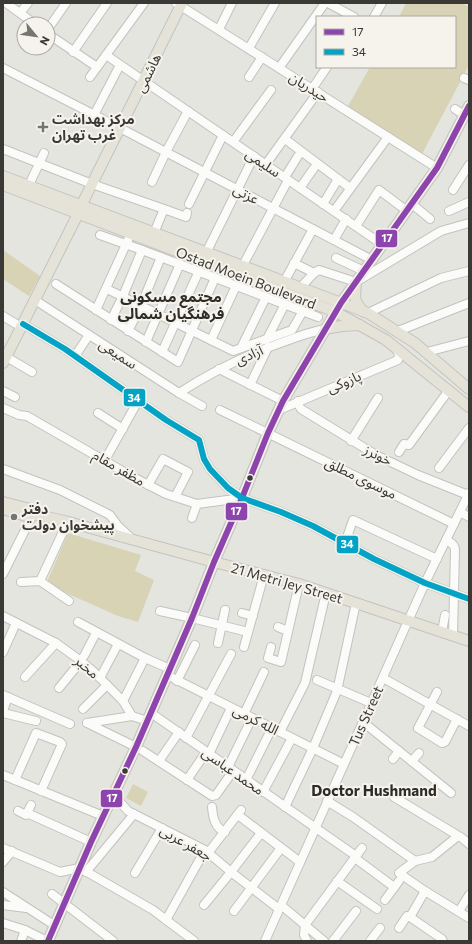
<svg xmlns="http://www.w3.org/2000/svg" width="472" height="944" viewBox="0 0 472 944" font-family="Commissioner,'Noto Sans Arabic',sans-serif">
<style>
.green{fill:#d8d3b4}
.lines{fill:none;stroke-linecap:round;stroke-linejoin:round}
.minor-casing{stroke:#c2c2be;stroke-width:10}
.major-casing{stroke:#c3c3c0;stroke-width:12}
.minor{stroke:#fbfbfa;stroke-width:8}
.major{stroke:#e5e3d8;stroke-width:10}
.bus-1-casing{stroke:#f5f3eb;stroke-width:9}
.bus-2-casing{stroke:#f5f3eb;stroke-width:9}
.bus-1{stroke:#8e44ad;stroke-width:6}
.bus-2{stroke:#03a3c6;stroke-width:6}
.poi-dot{fill:#767572;stroke:#f5f3eb;stroke-width:1.5}
.bus-dot{fill:#3a3936;stroke:#f5f3eb;stroke-width:1.5}
.labels{text-anchor:middle;stroke-width:4;stroke-linejoin:round;paint-order:stroke}
.street-label{font-size:14px;fill:#3a3936;stroke:#f5f3eb}
.poi-label{font-size:14px;font-weight:bold;fill:#3a3936;stroke:#f5f3eb;text-anchor:start}
.neighbourhood-label{font-size:15px;font-weight:bold;fill:#2d2c26;stroke:#f5f3eb}
.line-badge{stroke:#f5f3eb;stroke-width:1.5}
.badge-label{font-size:11px;text-anchor:middle;font-weight:bold;fill:#fff}
</style>
<rect width="100%" height="100%" fill="#e5e5e0"/>
<!-- green -->
<g class="green">
<polygon points="406,3 461,3 469,7 469,65 422,154 347,108 370,67 455,67 455,17 399,17"/>
<polygon points="3,250 40,276 29,296 3,279"/>
<polygon points="68,533 141,555 135,571 154,580 138,622 118,616 46,584"/>
<polygon points="133,784 148,792 141,806 126,798"/>
</g>
<g class="lines">
<defs>
<g id="minor">
<polyline points="6,3 35,24"/>
<polyline points="176,3 437,168"/>
<polyline points="328,3 354,17"/>
<polyline points="20,13 28,3"/>
<polyline points="374,17 382,3"/>
<polyline points="48,29 66,3"/>
<polyline points="219,29 232,3"/>
<polyline points="48,34 97,67"/>
<polyline points="249,48 275,3"/>
<polyline points="73,52 107,3"/>
<polyline points="106,55 383,245"/>
<polyline points="3,68 120,128 372,260"/>
<polyline points="279,68 325,3"/>
<polyline points="90,77 144,3"/>
<polyline points="249,77 262,57"/>
<polyline points="464,78 469,80"/>
<polyline points="312,89 327,67"/>
<polyline points="455,109 464,115"/>
<polyline points="94,115 120,65"/>
<polyline points="285,139 350,188"/>
<polyline points="233,142 271,90"/>
<polyline points="3,149 92,184 164,209 154,233"/>
<polyline points="266,164 318,92"/>
<polyline points="285,177 298,156"/>
<polyline points="152,182 166,152 188,111"/>
<polyline points="29,185 44,153"/>
<polyline points="300,188 314,168"/>
<polyline points="453,190 469,165"/>
<polyline points="189,204 223,135"/>
<polyline points="323,204 338,179"/>
<polyline points="412,204 430,219"/>
<polyline points="164,209 186,217 187,213"/>
<polyline points="334,211 388,137"/>
<polyline points="449,211 469,202"/>
<polyline points="356,226 379,190 407,211"/>
<polyline points="100,235 142,250 318,317"/>
<polyline points="334,240 346,219"/>
<polyline points="206,253 254,156"/>
<polyline points="336,258 364,271"/>
<polyline points="294,263 314,273"/>
<polyline points="242,267 286,184"/>
<polyline points="284,282 313,229"/>
<polyline points="56,284 178,362 215,278"/>
<polyline points="300,288 314,273 319,270 356,282 441,231 469,223"/>
<polyline points="107,289 233,351 292,330 303,311"/>
<polyline points="35,300 179,393 202,406"/>
<polyline points="96,310 128,240"/>
<polyline points="368,313 441,278 469,271"/>
<polyline points="3,316 21,327"/>
<polyline points="111,320 123,296 142,250"/>
<polyline points="23,324 65,349 166,420 199,440 204,459 210,469 228,488 242,498 281,512 313,526 374,559 425,583 469,599"/>
<polyline points="128,331 141,306 161,257"/>
<polyline points="398,331 469,303"/>
<polyline points="267,339 285,304"/>
<polyline points="211,340 236,286"/>
<polyline points="146,342 180,264"/>
<polyline points="241,348 266,297"/>
<polyline points="162,352 199,271"/>
<polyline points="427,352 469,341"/>
<polyline points="3,355 32,372"/>
<polyline points="75,356 89,335"/>
<polyline points="219,369 283,401"/>
<polyline points="250,385 268,347"/>
<polyline points="3,391 15,397"/>
<path d="M179,393c34,-22 69,-39 107,-52 13,-5 25,-9 39,-12"/>
<polyline points="298,401 298,404 301,409 376,455 418,475 468,495"/>
<polyline points="3,408 19,415 27,416 131,476 166,494 197,504 242,498"/>
<polyline points="220,410 454,524"/>
<polyline points="279,410 398,360 399,355 396,348"/>
<polyline points="98,413 123,429"/>
<polyline points="351,441 378,398"/>
<polyline points="399,452 404,444 409,445 449,390"/>
<polyline points="105,460 138,401"/>
<polyline points="439,468 469,428"/>
<polyline points="3,469 60,490 110,515 118,526 132,539"/>
<polyline points="148,485 163,459 188,472 175,497"/>
<polyline points="460,512 469,517"/>
<polyline points="192,518 197,504"/>
<path d="M446,540c4,2 9,4 9,10l-2,86"/>
<polyline points="345,543 353,520 437,559"/>
<polyline points="3,574 33,514"/>
<polyline points="40,581 68,521"/>
<polyline points="21,582 40,581 69,601"/>
<polyline points="160,611 192,618 248,632"/>
<polyline points="242,613 253,616"/>
<polyline points="3,616 56,643 81,661 93,671 123,701 132,716 147,721"/>
<polyline points="78,622 145,658 170,669"/>
<polyline points="278,627 288,631"/>
<polyline points="442,632 445,615"/>
<polyline points="218,643 225,610"/>
<polyline points="244,647 264,575"/>
<polyline points="271,647 268,658 281,662 299,584"/>
<polyline points="3,652 16,623"/>
<polyline points="84,656 96,633"/>
<polyline points="167,675 344,764"/>
<polyline points="25,677 56,643"/>
<polyline points="100,678 118,644"/>
<polyline points="383,678 469,726"/>
<polyline points="317,680 371,703"/>
<polyline points="177,681 195,645"/>
<polyline points="59,688 81,661"/>
<polyline points="437,692 418,728 442,743 445,742 457,719"/>
<polyline points="3,695 70,724"/>
<polyline points="123,701 145,658"/>
<polyline points="83,709 107,685"/>
<polyline points="3,711 8,697"/>
<polyline points="3,713 36,721"/>
<polyline points="151,713 356,856"/>
<polyline points="244,714 264,672"/>
<polyline points="363,722 451,793"/>
<polyline points="87,723 136,747"/>
<polyline points="87,723 132,716"/>
<polyline points="280,732 305,683 326,593"/>
<polyline points="186,738 231,654"/>
<polyline points="143,751 212,796 216,795 233,771"/>
<polyline points="209,754 231,708"/>
<polyline points="393,759 399,751"/>
<polyline points="159,761 179,732"/>
<polyline points="412,761 419,753"/>
<polyline points="228,767 252,718"/>
<polyline points="3,775 103,816"/>
<polyline points="15,780 36,733 60,742 62,744 41,791"/>
<polyline points="187,780 206,752"/>
<polyline points="246,780 272,728"/>
<polyline points="116,791 120,802 128,811 205,850 231,872 279,909"/>
<polyline points="263,792 292,738"/>
<polyline points="394,797 462,838 469,844"/>
<polyline points="327,801 353,817 415,861"/>
<polyline points="31,805 27,813 91,842"/>
<path d="M212,807c1,11 3,21 13,25"/>
<polyline points="285,807 313,748 337,691 356,603"/>
<polyline points="18,811 26,815 27,813"/>
<polyline points="238,815 300,862"/>
<polyline points="458,836 432,857 415,861 399,873 425,891 469,918"/>
<polyline points="3,848 60,872 80,868 153,910 194,941"/>
<polyline points="208,853 241,810"/>
<polyline points="355,858 394,887"/>
<polyline points="3,862 12,851"/>
<polyline points="86,872 134,814"/>
<polyline points="135,873 162,828"/>
<polyline points="337,881 377,909"/>
<polyline points="3,892 54,925"/>
<polyline points="52,894 113,941"/>
<polyline points="385,900 399,881"/>
<polyline points="3,905 26,908"/>
<polyline points="204,905 231,872 261,833"/>
<polyline points="281,905 324,941"/>
<polyline points="234,911 281,848"/>
<polyline points="459,911 469,895"/>
<polyline points="410,917 442,939 443,941"/>
<polyline points="410,917 425,891"/>
<polyline points="166,920 205,850"/>
<polyline points="3,923 25,930 47,941"/>
<polyline points="399,928 407,916 410,917"/>
<polyline points="21,941 25,930"/>
<polyline points="265,941 425,583 469,493"/>
<polyline points="307,941 304,935 305,925 362,848"/>
<polyline points="333,941 356,911"/>
<polyline points="370,941 380,928"/>
</g>
<g id="major">
<polyline points="3,176 368,313 415,343 469,389"/>
<polyline points="3,185 336,312 386,340 469,407"/>
<polyline points="81,206 182,3"/>
<path d="M356,283c-1,14 -3,18 8,29"/>
<polyline points="325,329 342,326 360,325"/>
<polyline points="3,363 78,214"/>
<polyline points="3,502 30,509 33,514"/>
<polyline points="3,509 26,516 33,514 65,521 214,562 299,584 469,641"/>
<polyline points="48,941 91,842 136,747 192,618 214,562 242,498 268,433 283,401 341,303 437,168 469,106"/>
</g>
</defs>
<!-- minor casing -->
<use href="#minor" class="minor-casing"/>
<!-- major casing -->
<use href="#major" class="major-casing"/>
<!-- minor -->
<use href="#minor" class="minor"/>
<!-- major -->
<use href="#major" class="major"/>
<defs>
<polyline id="bus-1" points="48,941 91,842 136,747 192,618 214,562 242,498 268,433 283,401 341,303 437,168 469,106"/>
<polyline id="bus-2" points="23,324 65,349 166,420 199,440 204,459 210,469 228,488 242,498 281,512 313,526 374,559 425,583 469,599"/>
</defs>
<!-- bus-1 casing -->
<use href="#bus-1" class="bus-1-casing"/>
<!-- bus-2 casing -->
<use href="#bus-2" class="bus-2-casing"/>
<!-- bus-1 -->
<use href="#bus-1" class="bus-1"/>
<!-- bus-2 -->
<use href="#bus-2" class="bus-2"/>
</g>
<!-- markers -->
<g class="poi-dot">
<path d="M41 121h4v4h4v4h-4v4h-4v-4h-4v-4h4z"/>
<circle cx="14" cy="517" r="4"/>
</g>
<g class="bus-dot">
<circle cx="250" cy="478" r="3.5"/>
<circle cx="125" cy="771" r="3.5"/>
</g>
<g class="labels">
<!-- street labels -->
<g class="street-label">
<text transform="translate(148 73) rotate(-64)" y="5">هاشمی</text>
<text transform="translate(309 87) rotate(32)" y="5">حیدریان</text>
<text transform="translate(263 163) rotate(34)" y="5">سلیمی</text>
<text transform="translate(246 194) rotate(28)" y="5">عزتی</text>
<text transform="translate(246 278) rotate(21)" y="5">Ostad Moein Boulevard</text>
<text transform="translate(118 354) rotate(33)" y="5">سمیعی</text>
<text transform="translate(249 355) rotate(-24)" y="5">آزادی</text>
<text transform="translate(344 382) rotate(-23)" y="5">پازوکی</text>
<text transform="translate(378 455) rotate(27)" y="5">خونرز</text>
<text transform="translate(119 468) rotate(30)" y="5">مظفر مقام</text>
<text transform="translate(361 478) rotate(26)" y="5">موسوی مطلق</text>
<text transform="translate(287 583) rotate(16)" y="5">21 Metri Jey Street</text>
<text transform="translate(87 667) rotate(40)" y="5">مخبر</text>
<text transform="translate(366 716) rotate(-66)" y="5">Tus Street</text>
<text transform="translate(256 720) rotate(27)" y="5">الله کرمی</text>
<text transform="translate(233 771) rotate(35)" y="5">محمد عباسی</text>
<text transform="translate(186 843) rotate(30)" y="5">جعفر عربی</text>
</g>
<!-- poi labels -->
<g class="poi-label">
<text x="52" y="124">مرکز بهداشت<tspan x="52" dy="16">غرب تهران</tspan></text>
<text x="22" y="514">دفتر<tspan x="22" dy="16">پیشخوان دولت</tspan></text>
</g>
<!-- neighbourhood labels -->
<g class="neighbourhood-label">
<text x="171" y="302">مجتمع مسکونی<tspan x="171" dy="17">فرهنگیان شمالی</tspan></text>
<text x="374" y="796">Doctor Hushmand</text>
</g>
</g>
<g class="line-badge">
<rect x="375" y="229" width="23" height="19" rx="4" fill="#8e44ad"/>
<rect x="123" y="388" width="23" height="19" rx="4" fill="#03a3c6"/>
<rect x="225" y="502" width="23" height="19" rx="4" fill="#8e44ad"/>
<rect x="336" y="535" width="23" height="19" rx="4" fill="#03a3c6"/>
<rect x="100" y="789" width="23" height="19" rx="4" fill="#8e44ad"/>
</g>
<g class="badge-label">
<text x="387" y="242">17</text>
<text x="134" y="402">34</text>
<text x="236" y="515">17</text>
<text x="347" y="548">34</text>
<text x="112" y="802">17</text>
</g>
<!-- border -->
<rect width="472" height="944" fill="none" stroke="#3a3936" stroke-width="8"/>
<!-- legend -->
<rect x="316" y="16" width="140" height="52" fill="#f5f3eb" stroke="#aaa9a3"/>
<rect x="324" y="29" width="20" height="6" fill="#8e44ad" stroke="#aaa9a3"/>
<text x="352" y="36" font-size="12" fill="#3a3936">17</text>
<rect x="324" y="49" width="20" height="6" fill="#03a3c6" stroke="#aaa9a3"/>
<text x="352" y="56" font-size="12" fill="#3a3936">34</text>
<!-- north arrow -->
<g transform="translate(36 36) rotate(119)"><circle r="19" fill="#f5f3eb" stroke="#aaa9a3"/>
<path d="M0-3L7 15L0 10L-7 15Z" fill="#767572"/>
<text y="-6" font-size="11" font-weight="bold" text-anchor="middle" fill="#3a3936">N</text>
</g>
</svg>
